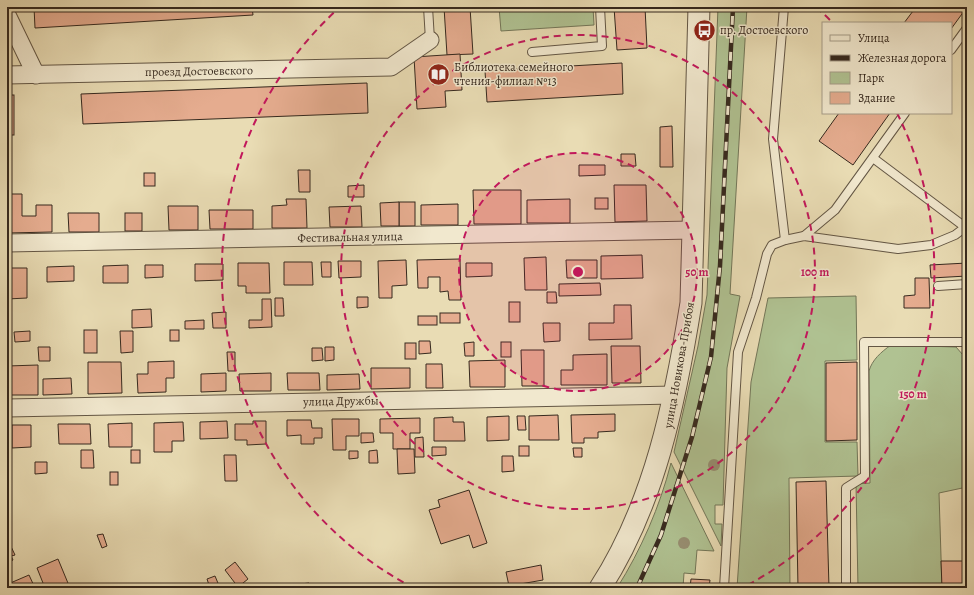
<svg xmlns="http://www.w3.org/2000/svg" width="974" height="595" viewBox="0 0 974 595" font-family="Alegreya,serif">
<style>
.green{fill:#b0c292;stroke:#737658}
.building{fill:#e5ac8f;stroke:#36291e}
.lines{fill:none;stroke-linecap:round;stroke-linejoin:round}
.service-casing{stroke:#635644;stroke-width:10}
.minor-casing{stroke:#635644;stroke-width:19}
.tertiary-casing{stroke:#635644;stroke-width:23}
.service{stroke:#f1e8ce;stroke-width:8}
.minor{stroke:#f1e8ce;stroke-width:17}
.tertiary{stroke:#f1e8ce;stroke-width:21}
.rail-casing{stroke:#36291e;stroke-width:4.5}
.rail{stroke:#f1e8ce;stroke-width:3;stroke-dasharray:9;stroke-linecap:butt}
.tree{fill:#978e71}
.ring{fill:none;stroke:#c2185b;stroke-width:2;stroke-dasharray:7 5}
.labels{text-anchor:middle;stroke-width:3;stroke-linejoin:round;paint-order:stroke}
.poi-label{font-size:12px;fill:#36291e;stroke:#f1e8ce;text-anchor:start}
.street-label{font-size:12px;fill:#36291e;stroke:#f1e8ce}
.centre{fill:#c2185b;stroke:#f1e8ce;stroke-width:2}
.ring-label{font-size:12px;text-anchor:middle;font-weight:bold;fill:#c2185b;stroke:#f1e8ce;stroke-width:3;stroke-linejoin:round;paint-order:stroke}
</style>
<rect width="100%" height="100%" fill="#e9dcb4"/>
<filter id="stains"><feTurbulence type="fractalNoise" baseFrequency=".005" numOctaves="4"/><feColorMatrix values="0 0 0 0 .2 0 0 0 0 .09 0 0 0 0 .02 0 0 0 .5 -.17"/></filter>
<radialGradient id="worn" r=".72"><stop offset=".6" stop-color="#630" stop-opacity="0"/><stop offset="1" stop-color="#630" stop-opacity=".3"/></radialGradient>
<!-- green -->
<g class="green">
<polygon points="499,7 593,7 594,25 501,31"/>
<polygon points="718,7 747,7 730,294 740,296 727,368 723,505 715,505 715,524 722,524 721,546 674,452 698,346 707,295"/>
<polygon points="856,296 857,360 825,361 825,442 857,442 858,476 789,478 790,588 737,588 751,382 768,298"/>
<path d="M891,345l65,2 7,8 4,57v75l-28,6 3,95h-84l-2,-104 14,-1 -1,-112c3,-11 12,-19 22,-26z"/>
<path d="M671,463l43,88 -17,-1 -2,24 -11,-1 -1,15h-66c24,-38 43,-82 54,-125z"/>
</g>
<!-- building -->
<g class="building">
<polygon points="34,7 252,7 253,15 35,28"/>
<polygon points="444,7 470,7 473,54 447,55"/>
<polygon points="614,7 645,7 647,48 617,50"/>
<polygon points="916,7 967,7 951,29 951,23 904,23"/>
<polygon points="460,54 462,90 445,91 446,107 417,109 414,57"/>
<polygon points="622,63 623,94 487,102 485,71"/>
<polygon points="367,83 368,113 83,124 81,94"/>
<rect x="7" y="95" width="7" height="40"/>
<polygon points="839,113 890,113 853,165 819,141"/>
<polygon points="672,126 673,167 660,167 660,127"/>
<polygon points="621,154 635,154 636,166 621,166"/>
<polygon points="579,165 605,165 605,175 579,176"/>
<polygon points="298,170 310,170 310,192 299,192"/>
<rect x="144" y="173" width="11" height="13"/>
<polygon points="364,185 364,197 348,197 348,186"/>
<polygon points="614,185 646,185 647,221 615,222"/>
<polygon points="473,190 521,190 521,224 474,224"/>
<polygon points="7,194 22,194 22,216 36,216 36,205 52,205 52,232 7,233"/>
<rect x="595" y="198" width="13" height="11"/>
<polygon points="286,199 306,199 307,228 272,228 272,206 287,205"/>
<polygon points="570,199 570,223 527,223 527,200"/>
<rect x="399" y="202" width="16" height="24"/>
<polygon points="399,202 399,226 381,226 380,203"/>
<polygon points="458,204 458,225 421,225 421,205"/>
<polygon points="168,206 198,206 198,230 169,230"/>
<polygon points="361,206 362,227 330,227 329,207"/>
<polygon points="209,210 253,210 253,229 210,229"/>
<polygon points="68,213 99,213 99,232 69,232"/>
<rect x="125" y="213" width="17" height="18"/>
<polygon points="642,255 643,278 601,279 601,256"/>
<polygon points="546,257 547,290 525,290 524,258"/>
<polygon points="460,259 461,300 449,300 448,291 440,292 440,277 428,277 428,288 418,288 417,260"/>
<polygon points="406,260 407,285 392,286 392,298 379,298 378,261"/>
<polygon points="566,260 597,260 597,278 567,278"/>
<polygon points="338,261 361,261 361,277 339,278"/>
<polygon points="284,262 312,262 313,285 284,285"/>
<polygon points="321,262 331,262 331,277 322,277"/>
<polygon points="238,263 269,263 270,293 246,293 246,286 238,286"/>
<polygon points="466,263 492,263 492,276 466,277"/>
<polygon points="967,263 967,276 931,278 930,265"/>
<polygon points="195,264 223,264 223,280 195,281"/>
<polygon points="128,265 128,283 103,283 103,266"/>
<polygon points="145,265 163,265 163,277 145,278"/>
<polygon points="74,266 74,281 47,282 47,267"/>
<polygon points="7,268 27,268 27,298 7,299"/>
<polygon points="915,278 929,278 930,308 904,308 904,296 915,295"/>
<polygon points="600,283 601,295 559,296 559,284"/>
<polygon points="547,292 556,292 557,303 547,303"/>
<polygon points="357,297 368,297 368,307 357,308"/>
<polygon points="275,298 283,298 284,316 275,316"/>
<polygon points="262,299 271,299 272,327 249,328 249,320 262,320"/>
<rect x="509" y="302" width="11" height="20"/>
<polygon points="614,305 631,305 632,339 589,340 589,323 614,323"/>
<polygon points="151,309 152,327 132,328 132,310"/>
<polygon points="226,312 226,328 213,328 212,313"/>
<rect x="440" y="313" width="20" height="10"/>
<rect x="418" y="316" width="19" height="9"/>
<polygon points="204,320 204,329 185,329 185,321"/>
<polygon points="543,323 560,323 560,341 544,342"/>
<rect x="84" y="330" width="13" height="23"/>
<rect x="170" y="330" width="9" height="11"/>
<polygon points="30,331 30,341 15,342 14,332"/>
<polygon points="120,331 133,331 133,352 121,353"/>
<polygon points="7,333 9,333 9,342 7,343"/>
<polygon points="419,341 430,341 431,353 419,354"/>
<polygon points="474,342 474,356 465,356 464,343"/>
<rect x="501" y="342" width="10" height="15"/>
<rect x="405" y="343" width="11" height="16"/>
<polygon points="611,346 640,346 641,383 612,383"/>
<polygon points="38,347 50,347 50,361 39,361"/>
<polygon points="325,347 334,347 334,360 325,361"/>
<polygon points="312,348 322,348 323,360 312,361"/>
<polygon points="521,350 544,350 544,386 522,386"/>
<polygon points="227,352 235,352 235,371 228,371"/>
<polygon points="607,354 607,385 561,385 561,370 573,370 573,355"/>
<polygon points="505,360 505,387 470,387 469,361"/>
<polygon points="174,361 174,378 166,378 166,392 138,393 137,374 148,374 148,362"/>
<polygon points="88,362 121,362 122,393 88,394"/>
<polygon points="857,362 857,440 826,441 826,363"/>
<polygon points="426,364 442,364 443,388 426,388"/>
<polygon points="38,365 38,395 7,395 7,366"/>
<polygon points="371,368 410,368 410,388 371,389"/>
<polygon points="226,373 226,391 201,392 201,374"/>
<polygon points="271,373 271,391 240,391 239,374"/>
<polygon points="287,373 319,373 320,390 288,390"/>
<polygon points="359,374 360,389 327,390 327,375"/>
<polygon points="71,378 72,394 43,395 43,379"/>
<polygon points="615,414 615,431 598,432 598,438 584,438 584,443 572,443 571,415"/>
<polygon points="558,415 559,440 529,440 529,416"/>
<polygon points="509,416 509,440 487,441 487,417"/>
<polygon points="517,416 525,416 526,430 518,430"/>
<polygon points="453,417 453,422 464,422 465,441 434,441 434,418"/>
<polygon points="420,418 420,433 410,433 410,449 393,449 393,433 380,433 380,419"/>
<polygon points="332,419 359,419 359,436 346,436 346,450 333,450"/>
<polygon points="287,420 311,420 312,428 322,428 322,438 314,438 314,444 301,444 301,435 287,436"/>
<polygon points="227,421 228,438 200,439 200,422"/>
<polygon points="253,421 266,421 266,444 247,445 247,440 235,440 235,424 253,424"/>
<polygon points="183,422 184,441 172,441 172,452 154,452 154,423"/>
<polygon points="132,423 132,447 109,447 108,424"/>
<polygon points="58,424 90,424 91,444 59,444"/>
<polygon points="12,425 31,425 31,447 12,448"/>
<polygon points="361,433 373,433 374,442 361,443"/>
<polygon points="423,437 424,457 415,457 415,438"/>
<rect x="519" y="446" width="10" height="10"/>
<polygon points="432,447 446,447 446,455 432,456"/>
<polygon points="573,448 582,448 582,457 574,457"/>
<polygon points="397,449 414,449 415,473 398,474"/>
<polygon points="81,450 93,450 94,468 81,468"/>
<rect x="131" y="450" width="9" height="13"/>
<polygon points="377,450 378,463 369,463 369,451"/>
<polygon points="349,451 358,451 358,458 349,459"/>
<polygon points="224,455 236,455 237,481 225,481"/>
<polygon points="502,456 513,456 514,471 502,472"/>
<polygon points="35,462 47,462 47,473 35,474"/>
<rect x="110" y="472" width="8" height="13"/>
<polygon points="826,481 829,588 798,588 796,482"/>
<polygon points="469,490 487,543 473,548 469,535 441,544 429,510 440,507 438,500"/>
<polygon points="103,534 107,546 102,548 97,535"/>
<polygon points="7,538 15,555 11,556 13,560 7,563"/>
<polygon points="58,559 70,588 45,588 37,568"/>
<polygon points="941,561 967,561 967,588 942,588"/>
<polygon points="235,562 248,579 238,587 225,570"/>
<polygon points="541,565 543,580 509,586 506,572"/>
<polygon points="29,575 35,588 10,588 8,584"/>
<polygon points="215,576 220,588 210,588 207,579"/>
<polygon points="691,579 710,580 709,588 690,588"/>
<polygon points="309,583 310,588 300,588 300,584"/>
<polygon points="439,586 439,588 425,588"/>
</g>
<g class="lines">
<defs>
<g id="service">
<polyline points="428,7 430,40"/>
<polyline points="784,7 773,139 785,240"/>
<polyline points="951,50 967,28"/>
<polyline points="532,52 602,46 600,7"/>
<polyline points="873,158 965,227"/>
<polyline points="804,236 835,210 905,113"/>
<polyline points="938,286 967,284"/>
<polyline points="724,588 738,352 756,298 767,254 772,245 785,240 804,236 898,249 931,245 955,235 967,226"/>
<polyline points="846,588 846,488 865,476 864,342 967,342"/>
</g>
<g id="minor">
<polyline points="7,15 36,75"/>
<polyline points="7,75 391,67 430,40"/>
<polyline points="7,243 693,230"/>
<polyline points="7,408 675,395"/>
</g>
<path id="tertiary" d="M600,588c55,-85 75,-186 91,-285l8,-296"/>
</defs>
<!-- service casing -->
<use href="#service" class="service-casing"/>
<!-- minor casing -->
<use href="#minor" class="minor-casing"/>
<!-- tertiary casing -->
<use href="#tertiary" class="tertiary-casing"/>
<!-- service -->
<use href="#service" class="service"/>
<!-- minor -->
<use href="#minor" class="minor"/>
<!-- tertiary -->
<use href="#tertiary" class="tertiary"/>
<defs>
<polyline id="rail" points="637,588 661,535 692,437 711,357 720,266 733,7"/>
</defs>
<!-- rail casing -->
<use href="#rail" class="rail-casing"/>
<!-- rail -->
<use href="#rail" class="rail"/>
</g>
<!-- trees -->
<g class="tree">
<circle cx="714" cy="465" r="6"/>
<circle cx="684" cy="543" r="6"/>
</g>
<!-- distance rings -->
<circle cx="578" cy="272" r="119" fill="#c2185b" fill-opacity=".12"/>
<g class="ring">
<circle cx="578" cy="272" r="119"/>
<circle cx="578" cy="272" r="237"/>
<path d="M414 588A356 356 0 0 1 340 7M816 7A356 356 0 0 1 832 22M897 113A356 356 0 0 1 742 588"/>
</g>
<!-- icons -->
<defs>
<symbol id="bus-disc" viewBox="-11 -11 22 22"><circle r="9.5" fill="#8f2418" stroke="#f1e8ce"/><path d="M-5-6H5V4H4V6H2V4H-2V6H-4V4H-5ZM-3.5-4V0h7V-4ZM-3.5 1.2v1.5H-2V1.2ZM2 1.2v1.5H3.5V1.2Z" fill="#fff"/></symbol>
<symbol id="library-disc" viewBox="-11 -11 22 22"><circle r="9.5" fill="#8f2418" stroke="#f1e8ce"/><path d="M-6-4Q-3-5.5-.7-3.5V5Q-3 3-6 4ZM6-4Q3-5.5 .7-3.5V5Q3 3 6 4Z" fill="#fff"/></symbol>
</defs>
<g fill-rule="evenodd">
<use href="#bus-disc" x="692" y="18" width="25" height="25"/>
<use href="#library-disc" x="426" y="62" width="25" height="25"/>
</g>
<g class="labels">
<!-- poi labels -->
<g class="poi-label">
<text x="720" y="34">пр. Достоевского</text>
<text x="454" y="71">Библиотека семейного<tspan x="454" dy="14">чтения-филиал №13</tspan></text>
</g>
<!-- street labels -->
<g class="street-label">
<text transform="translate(199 71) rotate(-1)" y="4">проезд Достоевского</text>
<text transform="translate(350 237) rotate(-1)" y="4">Фестивальная улица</text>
<text transform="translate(679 365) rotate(-80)" y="4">улица Новикова-Прибоя</text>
<text transform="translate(341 401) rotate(-1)" y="4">улица Дружбы</text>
</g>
</g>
<circle cx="578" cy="272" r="6" class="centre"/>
<g class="ring-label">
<text x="697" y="276">50 m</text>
<text x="815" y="276">100 m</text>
<text x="913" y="398">150 m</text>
</g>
<!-- margin -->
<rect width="974" height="595" fill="none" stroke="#e9dcb4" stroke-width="24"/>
<rect x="8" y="8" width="958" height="579" fill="none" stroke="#36291e" stroke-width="2"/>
<rect x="12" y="12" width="950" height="571" fill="none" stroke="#36291e"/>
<!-- legend -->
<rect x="822" y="22" width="130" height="92" fill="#f1e8ce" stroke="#a69c88"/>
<rect x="830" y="35" width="20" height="6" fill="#f1e8ce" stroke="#a69c88"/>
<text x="858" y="42" font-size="12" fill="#36291e">Улица</text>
<rect x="830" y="55" width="20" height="6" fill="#36291e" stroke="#a69c88"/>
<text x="858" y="62" font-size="12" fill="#36291e">Железная дорога</text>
<rect x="830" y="72" width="20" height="12" fill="#b0c292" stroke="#a69c88"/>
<text x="858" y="82" font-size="12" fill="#36291e">Парк</text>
<rect x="830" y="92" width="20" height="12" fill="#e5ac8f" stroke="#a69c88"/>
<text x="858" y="102" font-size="12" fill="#36291e">Здание</text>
<rect width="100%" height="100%" filter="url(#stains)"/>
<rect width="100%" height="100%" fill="url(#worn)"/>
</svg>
